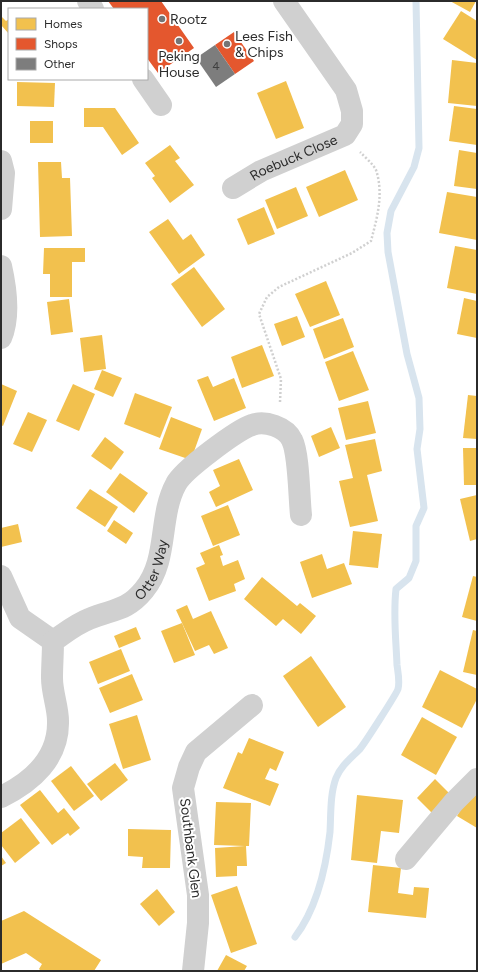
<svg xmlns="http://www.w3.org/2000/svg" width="478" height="972" viewBox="0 0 478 972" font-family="Figtree,sans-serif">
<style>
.homes{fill:#f2c14e}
.shops{fill:#e4572e}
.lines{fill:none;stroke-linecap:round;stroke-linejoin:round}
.stream{stroke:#d8e4ee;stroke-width:7}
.building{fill:#7d7d7d}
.path{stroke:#d0d0d0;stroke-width:2.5;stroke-dasharray:2 2;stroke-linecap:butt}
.minor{stroke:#d0d0d0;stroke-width:22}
.poi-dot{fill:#757575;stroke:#fff;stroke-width:1.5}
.labels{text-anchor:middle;stroke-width:4;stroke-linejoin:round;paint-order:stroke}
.number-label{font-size:12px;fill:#404040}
.poi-label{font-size:14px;fill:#2b2b2b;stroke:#fff;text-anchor:start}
.street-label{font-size:14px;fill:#2b2b2b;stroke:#fff}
</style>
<rect width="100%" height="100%" fill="#fff"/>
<!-- homes -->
<g class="homes">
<polygon points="450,1 476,1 470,12"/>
<polygon points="461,11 477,21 477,60 443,39"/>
<polygon points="1,16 6,21 9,19 9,34 1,25"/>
<polygon points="452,60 477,63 477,106 448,103"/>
<polygon points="286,81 304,128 276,139 257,93"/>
<polygon points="17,82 55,83 54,107 17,106"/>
<polygon points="454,106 477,109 477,145 449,141"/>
<polygon points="84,108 115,108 139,143 122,155 103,127 84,127"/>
<rect x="30" y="121" width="23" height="22"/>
<polygon points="170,145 180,158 175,161 194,185 170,203 152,178 155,176 145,163"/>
<polygon points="459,150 477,153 477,189 454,186"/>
<polygon points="38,162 61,162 62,178 70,178 72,236 40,237"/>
<polygon points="345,170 358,200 319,217 306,187"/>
<polygon points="296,187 308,216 277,229 265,200"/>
<polygon points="447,192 477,197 477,240 439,233"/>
<polygon points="264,207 275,234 248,245 237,219"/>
<polygon points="168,219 183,240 191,234 205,255 179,274 149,232"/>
<polygon points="455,246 477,250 477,294 447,288"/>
<polygon points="44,248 85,248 85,262 72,262 72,297 50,297 50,274 43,274"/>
<polygon points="194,267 225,309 202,327 171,284"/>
<polygon points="326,281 340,315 310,327 295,294"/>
<polygon points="464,298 477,301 477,338 457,334"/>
<polygon points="69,299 73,332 51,335 47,302"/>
<polygon points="297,316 305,337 282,346 274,324"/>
<polygon points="343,318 354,347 324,359 313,329"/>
<polygon points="102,335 106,369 84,372 80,338"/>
<polygon points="262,345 274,376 242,388 231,357"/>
<polygon points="353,351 369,390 339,401 325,362"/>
<polygon points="102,370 122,378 113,397 94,389"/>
<polygon points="208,376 213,387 234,378 246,408 214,421 197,380"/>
<polygon points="1,384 17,391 3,426 1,425"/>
<polygon points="73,384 95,394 79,431 56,421"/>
<polygon points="135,393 172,407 160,438 124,424"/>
<polygon points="468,395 477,396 477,439 463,438"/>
<polygon points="368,401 376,433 346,440 338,408"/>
<polygon points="28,412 47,420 32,452 13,444"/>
<polygon points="171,417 202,429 191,460 159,449"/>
<polygon points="331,427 340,448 319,457 311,436"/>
<polygon points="105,437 124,452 111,470 91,456"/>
<polygon points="375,439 382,471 367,475 378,521 350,527 339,481 353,478 345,445"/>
<polygon points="463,448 477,448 477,485 464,485"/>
<polygon points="239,459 253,490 216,507 209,492 220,486 213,470"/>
<polygon points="120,473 148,493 134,513 106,492"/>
<polygon points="90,489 118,507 105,527 76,508"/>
<polygon points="477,495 477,539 470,541 460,499"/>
<polygon points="228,505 240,535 213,546 201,516"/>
<polygon points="114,520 133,533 126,544 107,531"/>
<polygon points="18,524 22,542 1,547 1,528"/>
<polygon points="353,531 382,534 378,568 349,565"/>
<polygon points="219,545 223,555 220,556 223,566 238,560 245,579 234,584 236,591 209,601 196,568 205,564 200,553"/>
<polygon points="322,554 327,569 344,563 352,584 312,598 300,562"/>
<polygon points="473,576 477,577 477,621 462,617"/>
<polygon points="262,577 297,606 300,603 316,616 301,634 283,619 276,626 244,599"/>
<polygon points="187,605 193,619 211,611 228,648 214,654 209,645 195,651 176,610"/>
<polygon points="182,623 195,655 174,663 161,631"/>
<polygon points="136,627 141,639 119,648 114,636"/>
<polygon points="473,630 477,631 477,675 463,672"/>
<polygon points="121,649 130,671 98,684 89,662"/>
<polygon points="311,656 346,707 318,727 283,676"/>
<polygon points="440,670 477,689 477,699 462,728 422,707"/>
<polygon points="132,674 143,700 110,713 99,688"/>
<polygon points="137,715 151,760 123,769 109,724"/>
<polygon points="422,717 457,737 436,775 401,755"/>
<polygon points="249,738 284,752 276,771 270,768 265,779 279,784 270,806 223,788 238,752 242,754"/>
<polygon points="115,763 128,780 101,801 87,784"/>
<polygon points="71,766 94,796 74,811 51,781"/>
<polygon points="435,779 450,794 432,813 417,798"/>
<polygon points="474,787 477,789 477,828 457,816"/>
<polygon points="40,790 58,813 64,808 80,828 70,836 68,833 52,845 20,805"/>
<polygon points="357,795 403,800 399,833 381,831 377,863 351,860"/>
<polygon points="216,802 251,803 249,846 246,846 247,866 237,866 237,876 216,877 215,848 245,846 214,845"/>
<polygon points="21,818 40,843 15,863 1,845 1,833"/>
<polygon points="128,829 171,830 170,868 142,868 143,857 128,856"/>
<polygon points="1,856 6,863 1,866"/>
<polygon points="373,865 401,868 398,893 413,895 414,887 429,888 426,918 368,912"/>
<polygon points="237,886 257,944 231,953 211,895"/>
<polygon points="157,889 175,912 159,926 140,904"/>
<polygon points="24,911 101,960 94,971 41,971 39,969 42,964 26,953 1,964 1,921"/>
<polygon points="226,955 247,966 244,971 217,971"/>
</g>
<!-- shops -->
<g class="shops">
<polygon points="108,1 161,1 194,48 158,73 147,58 147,9 114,9"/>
<polygon points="234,32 254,61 235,74 215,45"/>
</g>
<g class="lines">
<!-- stream -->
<path class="stream" d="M295,937c22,-29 31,-69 35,-105 1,-18 0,-38 6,-54 5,-12 14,-19 23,-28 4,-4 38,-57 39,-61 2,-7 0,-17 -1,-24 -1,-26 -4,-50 -1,-76l13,-11 7,-17v-35l8,-18 -7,-59 3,-20 -1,-31 -12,-44 -19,-102 -1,-19 4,-22 23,-44 5,-19 -3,-147"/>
</g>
<!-- building -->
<polygon class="building" points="215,45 235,74 216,87 196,58"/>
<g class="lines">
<!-- path -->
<path class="path" d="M280,402l1,-23 -22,-65 8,-17 12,-10 73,-34 19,-12c6,-23 13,-47 5,-71 -3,-6 -11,-13 -16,-18"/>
<!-- minor -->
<g class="minor">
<polyline points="88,1 93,9"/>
<polyline points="143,79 161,105"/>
<polyline points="1,161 4,173 1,209"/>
<path id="s1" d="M233,188l28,-17 84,-36 7,-11v-13l-6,-21 -62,-89"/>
<path d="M1,266c5,22 9,51 0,72"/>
<polyline points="1,576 20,618 53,641"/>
<path id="s2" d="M1,797c31,-15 58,-39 57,-76 0,-14 -6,-28 -6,-43 0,-12 1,-24 1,-37 12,-8 23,-17 36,-22 23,-10 37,-7 55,-29 25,-30 14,-73 32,-106 7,-14 61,-54 76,-59 13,-5 34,2 40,15 7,14 7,57 9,75"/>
<polyline points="406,859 454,802 477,779"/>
<polyline points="193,971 198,923 198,895 183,788 189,767 196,752 252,705"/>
</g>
</g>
<!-- markers -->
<g class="poi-dot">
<circle cx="162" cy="19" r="4"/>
<circle cx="179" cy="41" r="4"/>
<circle cx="227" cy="44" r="4"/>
</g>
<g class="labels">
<!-- number labels -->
<g class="number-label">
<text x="216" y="70">4</text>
</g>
<!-- poi labels -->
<g class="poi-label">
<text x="170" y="24">Rootz</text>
<text x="235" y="41">Lees Fish<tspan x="235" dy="16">&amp; Chips</tspan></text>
<text x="179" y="61" text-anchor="middle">Peking<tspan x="179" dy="16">House</tspan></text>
</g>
<!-- street labels -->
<g class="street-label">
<text dy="5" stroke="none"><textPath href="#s1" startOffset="68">Roebuck Close</textPath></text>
<text dy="5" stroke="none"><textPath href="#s2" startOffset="309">Otter Way</textPath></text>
<text transform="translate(191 848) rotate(83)" y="5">Southbank Glen</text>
</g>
</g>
<!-- border -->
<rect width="478" height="972" fill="none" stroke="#2b2b2b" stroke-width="4"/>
<!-- legend -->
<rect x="8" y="8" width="140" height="72" fill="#ffffff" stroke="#aaaaaa"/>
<rect x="16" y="18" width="20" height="12" fill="#f2c14e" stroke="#aaaaaa"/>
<text x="44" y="28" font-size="12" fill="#2b2b2b">Homes</text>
<rect x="16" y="38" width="20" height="12" fill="#e4572e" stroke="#aaaaaa"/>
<text x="44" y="48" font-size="12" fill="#2b2b2b">Shops</text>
<rect x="16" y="58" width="20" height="12" fill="#7d7d7d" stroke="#aaaaaa"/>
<text x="44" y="68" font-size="12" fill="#2b2b2b">Other</text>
</svg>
